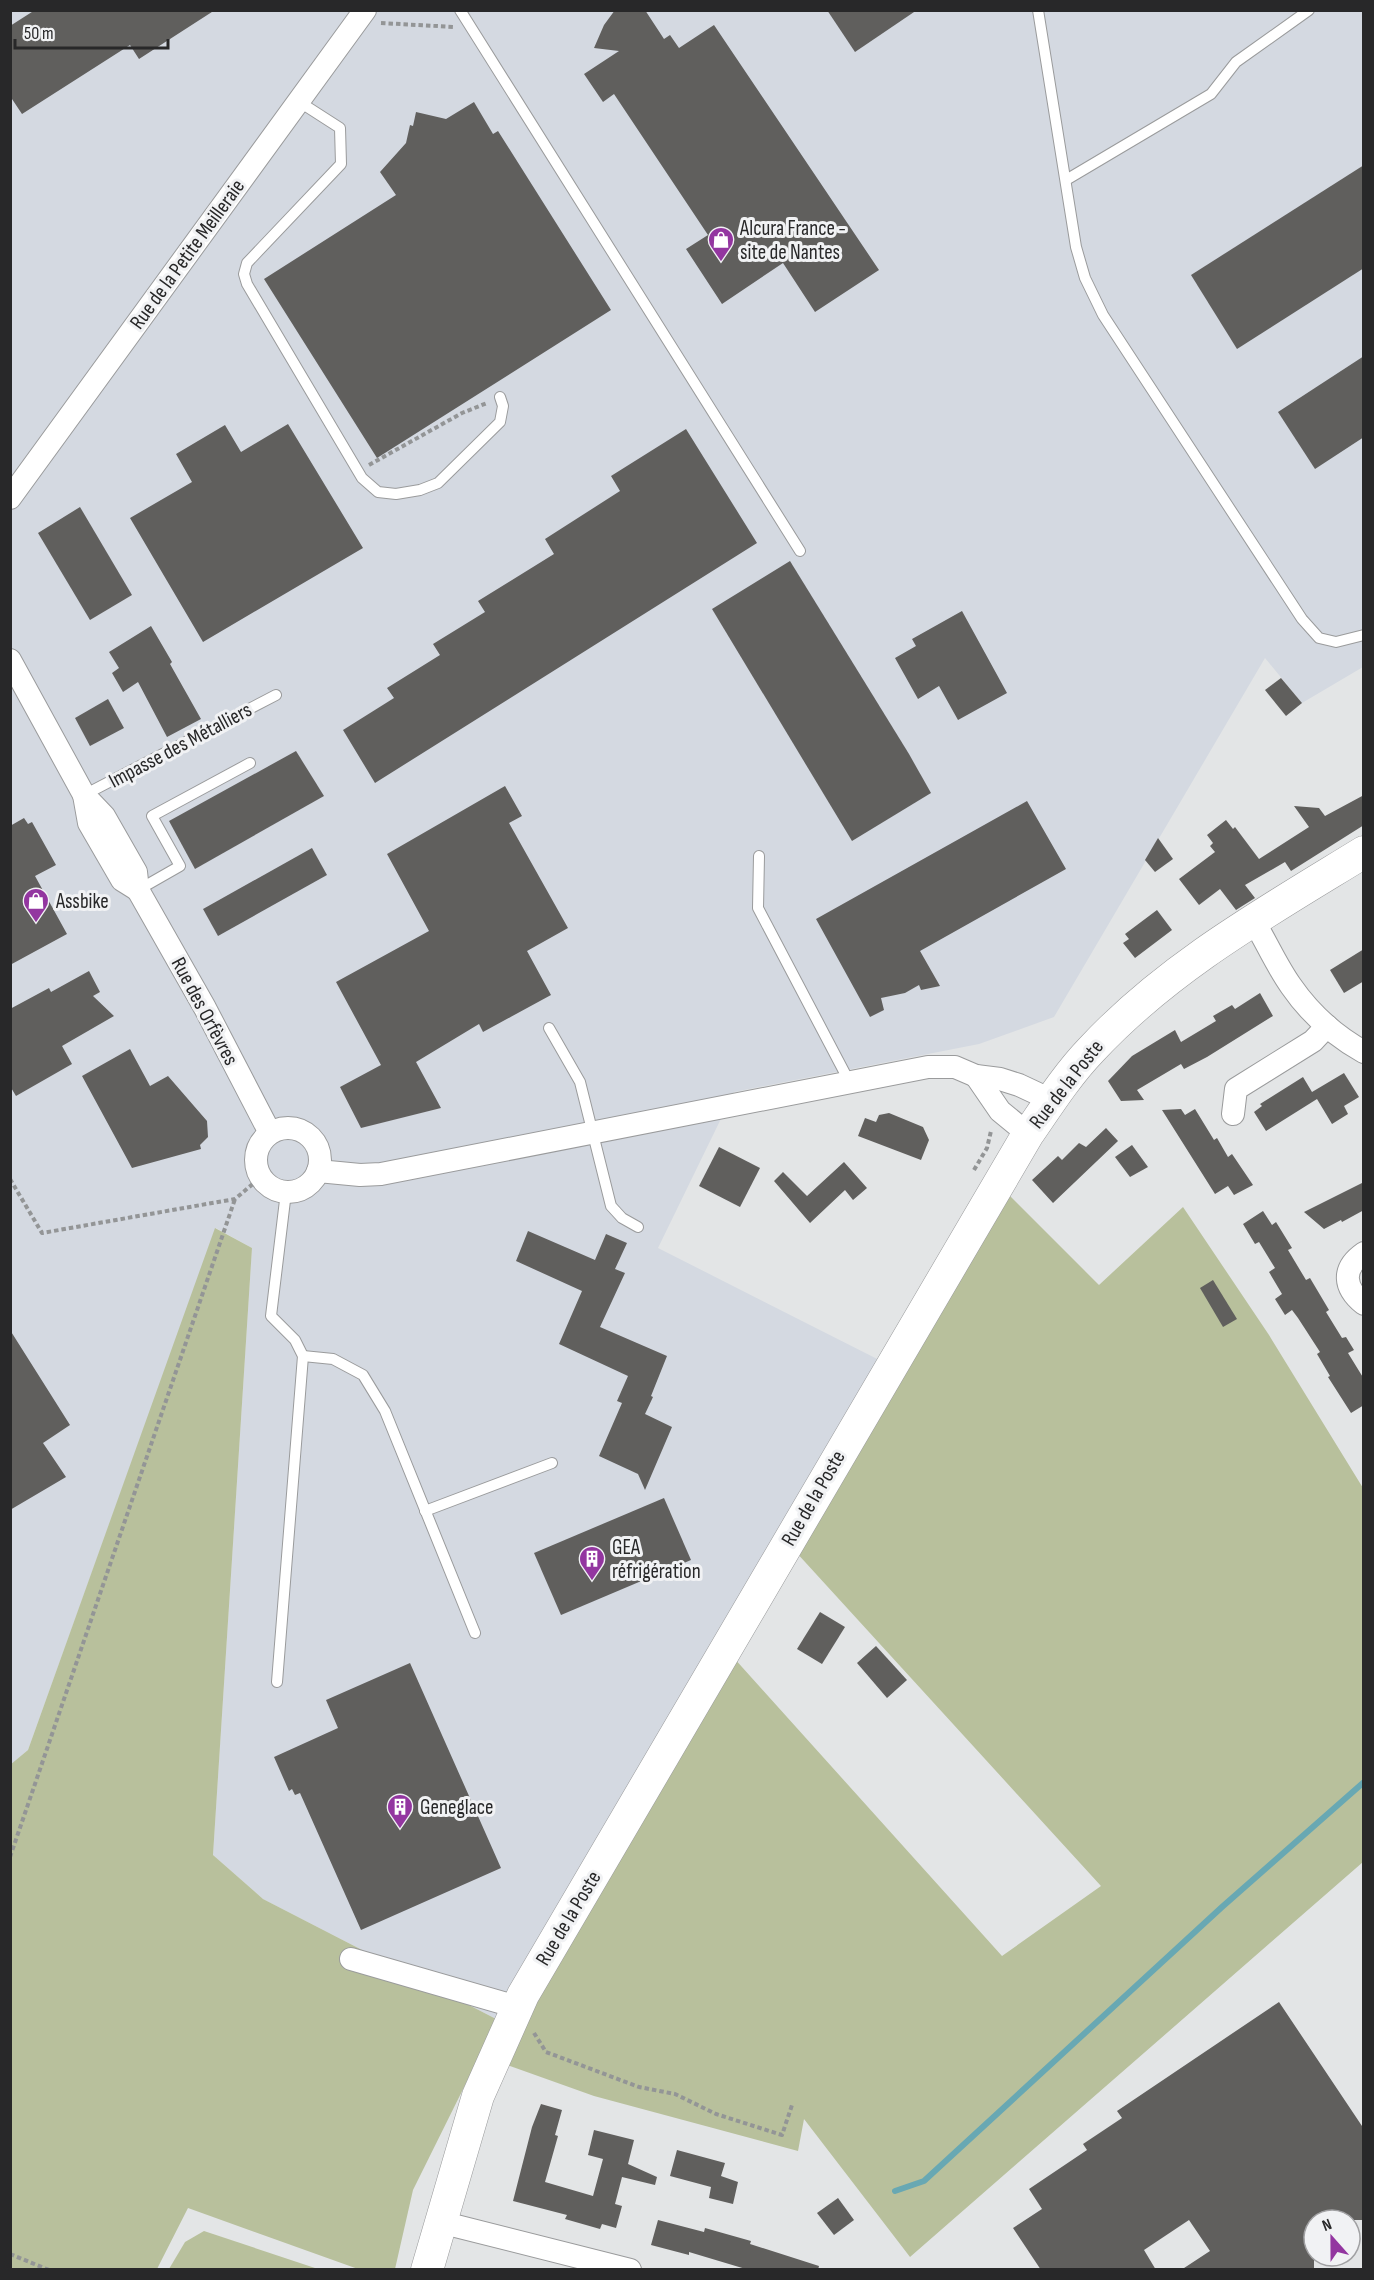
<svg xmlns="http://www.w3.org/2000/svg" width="1374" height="2280" viewBox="0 0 1374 2280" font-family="'Sofia Sans Condensed',sans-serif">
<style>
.built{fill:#d4d9e1}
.green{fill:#b8c09c}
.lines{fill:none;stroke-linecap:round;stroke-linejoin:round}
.stream{stroke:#68a8b3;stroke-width:6}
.building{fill:#605f5d}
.lane-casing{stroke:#9a9b9c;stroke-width:12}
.street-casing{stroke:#9a9b9c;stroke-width:24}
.secondary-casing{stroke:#9a9b9c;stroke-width:33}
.path{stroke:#939596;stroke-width:4;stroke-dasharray:4.5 3;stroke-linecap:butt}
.lane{stroke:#fff;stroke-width:10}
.street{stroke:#fff;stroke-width:22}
.secondary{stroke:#fff;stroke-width:32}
.labels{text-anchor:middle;stroke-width:6;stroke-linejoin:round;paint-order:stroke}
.poi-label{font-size:21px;fill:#282829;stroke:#f1f2f4;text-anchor:start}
.street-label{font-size:21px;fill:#282829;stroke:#f1f2f4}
</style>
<rect width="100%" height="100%" fill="#e3e5e6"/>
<!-- built -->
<polygon class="built" points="11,11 1363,11 1363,667 1302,703 1265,658 1054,1017 979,1044 734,1092 658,1248 897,1369 498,2020 263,1899 213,1855 252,1248 216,1228 28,1750 11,1765"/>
<!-- green -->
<g class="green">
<polygon points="1010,1196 1099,1285 1183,1207 1269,1335 1363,1488 1363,1862 910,2257 804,2119 798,2151 594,2096 510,2066 477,2061 413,2190 395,2269 358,2269 188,2208 157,2269 11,2269 10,1765 28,1750 215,1228 252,1248 213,1855 263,1899 498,2020 733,1657 1002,1956 1101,1886 795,1551"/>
<polygon points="204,2231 318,2269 169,2269 185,2242"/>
</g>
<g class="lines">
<!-- stream -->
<polyline class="stream" points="895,2191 924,2181 1222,1907 1364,1782"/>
</g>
<!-- building -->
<g class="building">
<polygon points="35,10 215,10 139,59 130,45 22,114 10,96 10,26"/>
<polygon points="615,10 645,10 664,39 670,35 679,48 714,25 879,270 815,312 783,263 722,304 686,249 708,235 614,94 603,102 584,74 619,51 594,48 604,25"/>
<polygon points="827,10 917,10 855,52"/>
<polygon points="474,102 493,134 498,131 611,310 377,458 264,279 396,195 380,172 406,143 410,125 413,126 416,112 446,119"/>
<polygon points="1364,165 1364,268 1237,349 1191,275"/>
<polygon points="1364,356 1364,437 1315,469 1278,412"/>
<polygon points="288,424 363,548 203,642 130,518 192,482 176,454 225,425 241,452"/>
<polygon points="686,429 757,543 375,783 343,730 394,698 387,688 440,655 433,644 485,612 478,601 554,554 545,539 620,491 611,476"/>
<polygon points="80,507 132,595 90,620 38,533"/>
<polygon points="790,561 909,754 931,793 852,841 712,609"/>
<polygon points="962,611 1007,693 958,720 939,686 918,699 895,658 916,646 912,639"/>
<polygon points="151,626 172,662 170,664 201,719 167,737 138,682 123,692 112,673 119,668 109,652"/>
<polygon points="1281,678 1302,703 1286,716 1265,690"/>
<polygon points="108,699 124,728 90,746 75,718"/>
<polygon points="296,751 324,796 195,869 169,821"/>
<polygon points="505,786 522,816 509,823 568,928 527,951 551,995 483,1032 479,1024 416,1062 441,1108 361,1128 340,1087 381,1065 336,982 429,931 387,854"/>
<polygon points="1364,795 1364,825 1291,871 1285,862 1245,885 1255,898 1236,910 1220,889 1199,905 1179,879 1215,852 1210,846 1213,843 1207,835 1226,820 1233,829 1235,827 1259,859 1309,827 1294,806 1319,808 1325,816"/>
<polygon points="1027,801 1066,869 920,951 940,986 921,990 919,985 905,993 881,998 884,1010 870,1017 816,919"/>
<polygon points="24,818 28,824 32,822 56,865 35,876 67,934 10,965 10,826"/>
<polygon points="1158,838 1173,859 1155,872 1145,860"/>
<polygon points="312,848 327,875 218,936 203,909"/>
<polygon points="1157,910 1172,930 1135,958 1123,943 1129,939 1125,934"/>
<polygon points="1364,949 1364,981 1344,993 1330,970"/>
<polygon points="89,971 100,992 93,996 114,1016 62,1046 72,1064 16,1096 10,1086 10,1009 49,988 51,992"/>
<polygon points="1260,993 1273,1016 1207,1057 1184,1069 1181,1064 1137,1090 1144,1100 1121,1101 1108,1081 1132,1056 1175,1030 1181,1042 1216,1021 1213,1016 1232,1005 1235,1009"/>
<polygon points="130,1049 150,1086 168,1076 207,1121 208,1137 200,1145 201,1149 132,1168 82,1076"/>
<polygon points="1344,1073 1359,1097 1344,1106 1348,1114 1332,1124 1317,1099 1266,1131 1254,1112 1262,1106 1260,1104 1303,1077 1312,1092"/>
<polygon points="1181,1109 1185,1115 1195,1109 1214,1140 1217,1138 1228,1157 1232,1154 1253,1185 1234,1195 1228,1186 1215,1194 1162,1110"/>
<polygon points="889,1113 923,1127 929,1140 921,1160 858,1136 865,1118 876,1122 879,1115"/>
<polygon points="1106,1128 1118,1141 1053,1203 1032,1180 1058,1156 1062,1160 1079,1143 1086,1147"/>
<polygon points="1132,1145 1148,1167 1130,1177 1115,1157"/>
<polygon points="719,1147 760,1168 740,1207 699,1186"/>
<polygon points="844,1162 867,1188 853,1200 845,1190 810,1223 774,1181 783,1172 807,1196"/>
<polygon points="1364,1182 1364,1210 1342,1222 1341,1220 1324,1229 1304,1212"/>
<polygon points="1263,1211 1272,1225 1276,1222 1292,1248 1288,1250 1306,1280 1310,1278 1329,1310 1326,1312 1342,1338 1346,1337 1354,1350 1348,1353 1364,1379 1364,1405 1351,1413 1328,1377 1330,1376 1317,1354 1320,1352 1298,1318 1292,1310 1285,1315 1275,1299 1282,1294 1269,1272 1275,1268 1259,1242 1255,1244 1243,1224"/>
<polygon points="528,1231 595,1260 606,1234 627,1243 615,1269 625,1273 600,1327 667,1356 651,1396 653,1397 645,1414 672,1427 645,1490 638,1474 599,1456 622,1403 617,1401 628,1376 559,1344 582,1291 516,1261"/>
<polygon points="1213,1280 1237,1319 1223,1327 1200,1288"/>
<polygon points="10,1330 70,1425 43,1443 66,1477 10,1510"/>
<polygon points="664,1498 691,1560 561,1615 534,1553"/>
<polygon points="820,1612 845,1627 822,1664 797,1649"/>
<polygon points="876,1646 907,1680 887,1698 857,1663"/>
<polygon points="410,1663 501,1868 361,1930 300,1793 295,1795 292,1789 289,1791 274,1757 338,1728 326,1700"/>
<polygon points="1279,2002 1364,2129 1364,2220 1314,2220 1314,2270 1181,2270 1210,2251 1189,2220 1144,2250 1156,2270 1041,2270 1013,2228 1042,2209 1029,2189 1087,2150 1083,2144 1122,2118 1117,2111"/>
<polygon points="541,2104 562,2110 555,2135 558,2136 545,2182 593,2196 603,2159 588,2155 594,2130 634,2140 628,2164 657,2177 655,2185 622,2177 615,2204 622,2206 616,2228 602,2224 600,2229 565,2219 567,2215 513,2201 532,2127"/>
<polygon points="677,2150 725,2163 721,2176 738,2182 733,2204 709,2198 711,2187 670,2176"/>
<polygon points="838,2198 854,2220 834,2235 817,2213"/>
<polygon points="658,2220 704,2232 705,2228 751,2241 750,2244 819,2266 818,2270 749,2270 689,2252 689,2255 651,2245"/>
</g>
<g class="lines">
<defs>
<g id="lane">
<polyline points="460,10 800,551"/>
<polyline points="1038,10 1076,247 1085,278 1103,315 1302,619 1319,638 1336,642 1364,635"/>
<polyline points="298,101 340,128 341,164 247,263 244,274 247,284 362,478 378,492 396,494 420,490 438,483 500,422 503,406 500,397"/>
<polyline points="1066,180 1211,94 1236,62 1309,10"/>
<polyline points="84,795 276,695"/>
<polyline points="759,856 758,908 849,1081"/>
<polyline points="138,890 180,866 152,816 250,763"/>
<polyline points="549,1028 580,1082 611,1206 622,1218 638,1227"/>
<polyline points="303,1356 333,1359 363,1375 385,1411 475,1633"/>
<polyline points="425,1511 552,1463"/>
<polyline points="277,1682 303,1356 295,1340 271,1316 286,1192"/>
</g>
<g id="street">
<polyline points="10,498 365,10"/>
<polyline points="10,660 84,795 104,816 136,872 138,890 205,1008 270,1133"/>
<polyline points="84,795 89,823 122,880 138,890"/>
<path d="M1253,920c13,21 23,45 38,66 18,26 44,50 73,66"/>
<polyline points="976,1076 1000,1111 1028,1134"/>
<polyline points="1233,1114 1236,1089 1313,1041 1327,1026"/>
<circle cx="288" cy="1160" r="32"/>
<polyline points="318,1171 360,1175 381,1174 928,1067 955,1067 976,1076 1000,1079 1019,1085 1051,1100"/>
<path d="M1364,1253c-23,16 -20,35 0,51"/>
<polyline points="351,1959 517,2007"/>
<polyline points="440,2222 630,2270"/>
</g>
<path id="secondary" d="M427,2270l51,-174 45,-101 505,-861c20,-29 39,-59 63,-84 77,-83 177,-139 273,-198"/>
</defs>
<!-- lane casing -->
<use href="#lane" class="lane-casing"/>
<!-- street casing -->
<use href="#street" class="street-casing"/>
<!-- secondary casing -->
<use href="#secondary" class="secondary-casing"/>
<!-- path -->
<g class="path">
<polyline points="381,23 454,27"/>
<polyline points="369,465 462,413 487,403"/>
<polyline points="974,1170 987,1148 991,1131"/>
<polyline points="10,1179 42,1233 235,1199 261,1177"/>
<polyline points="10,1857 235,1199"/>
<polyline points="534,2033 546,2052 639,2087 675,2094 716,2114 782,2135 792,2105"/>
<polyline points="10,2254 49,2270"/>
</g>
<!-- lane -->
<use href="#lane" class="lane"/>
<!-- street -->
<use href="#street" class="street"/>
<!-- secondary -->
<use href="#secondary" class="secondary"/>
</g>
<!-- icons -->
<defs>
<symbol id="shop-pin" viewBox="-11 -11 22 30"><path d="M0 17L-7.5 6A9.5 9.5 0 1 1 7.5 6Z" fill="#9336a0" stroke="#f1f2f4"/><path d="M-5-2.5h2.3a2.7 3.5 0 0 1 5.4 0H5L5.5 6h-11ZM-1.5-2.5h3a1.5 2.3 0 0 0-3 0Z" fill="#fff"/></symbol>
<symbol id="building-pin" viewBox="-11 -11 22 30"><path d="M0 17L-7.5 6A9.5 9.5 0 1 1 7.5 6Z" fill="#9336a0" stroke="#f1f2f4"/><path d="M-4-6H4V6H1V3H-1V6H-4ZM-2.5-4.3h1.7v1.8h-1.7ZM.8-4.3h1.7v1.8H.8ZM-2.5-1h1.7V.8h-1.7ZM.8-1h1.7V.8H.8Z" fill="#fff"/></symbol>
</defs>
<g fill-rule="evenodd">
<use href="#shop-pin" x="706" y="225" width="30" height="40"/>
<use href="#shop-pin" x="21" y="886" width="30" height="40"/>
<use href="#building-pin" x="577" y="1544" width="30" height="40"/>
<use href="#building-pin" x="385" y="1792" width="30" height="40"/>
</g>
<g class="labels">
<!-- poi labels -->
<g class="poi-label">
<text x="740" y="235">Alcura France -<tspan x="740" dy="24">site de Nantes</tspan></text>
<text x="56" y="908">Assbike</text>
<text x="612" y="1554">GEA<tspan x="612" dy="24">réfrigération</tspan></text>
<text x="420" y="1814">Geneglace</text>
</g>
<!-- street labels -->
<g class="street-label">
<text transform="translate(187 254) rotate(-54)" y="7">Rue de la Petite Meilleraie</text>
<text transform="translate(180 745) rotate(-28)" y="7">Impasse des Métalliers</text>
<text transform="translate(205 1011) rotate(62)" y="7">Rue des Orfèvres</text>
<text transform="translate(1066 1084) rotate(-52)" y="7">Rue de la Poste</text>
<text transform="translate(813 1498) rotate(-60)" y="7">Rue de la Poste</text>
<text transform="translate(568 1918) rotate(-59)" y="7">Rue de la Poste</text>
</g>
</g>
<!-- border -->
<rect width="1374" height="2280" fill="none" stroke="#282829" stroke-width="24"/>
<!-- north arrow -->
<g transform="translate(1332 2238) rotate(339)"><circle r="28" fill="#f1f2f4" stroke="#a1a1a3" stroke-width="1.5"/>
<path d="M0-4.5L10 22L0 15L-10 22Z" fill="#9336a0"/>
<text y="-9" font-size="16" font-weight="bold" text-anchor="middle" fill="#282829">N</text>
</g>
<!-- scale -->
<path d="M15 39v9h153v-9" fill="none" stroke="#282829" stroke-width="3"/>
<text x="24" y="39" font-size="18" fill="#282829" stroke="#f1f2f4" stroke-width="4.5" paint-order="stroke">50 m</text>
</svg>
